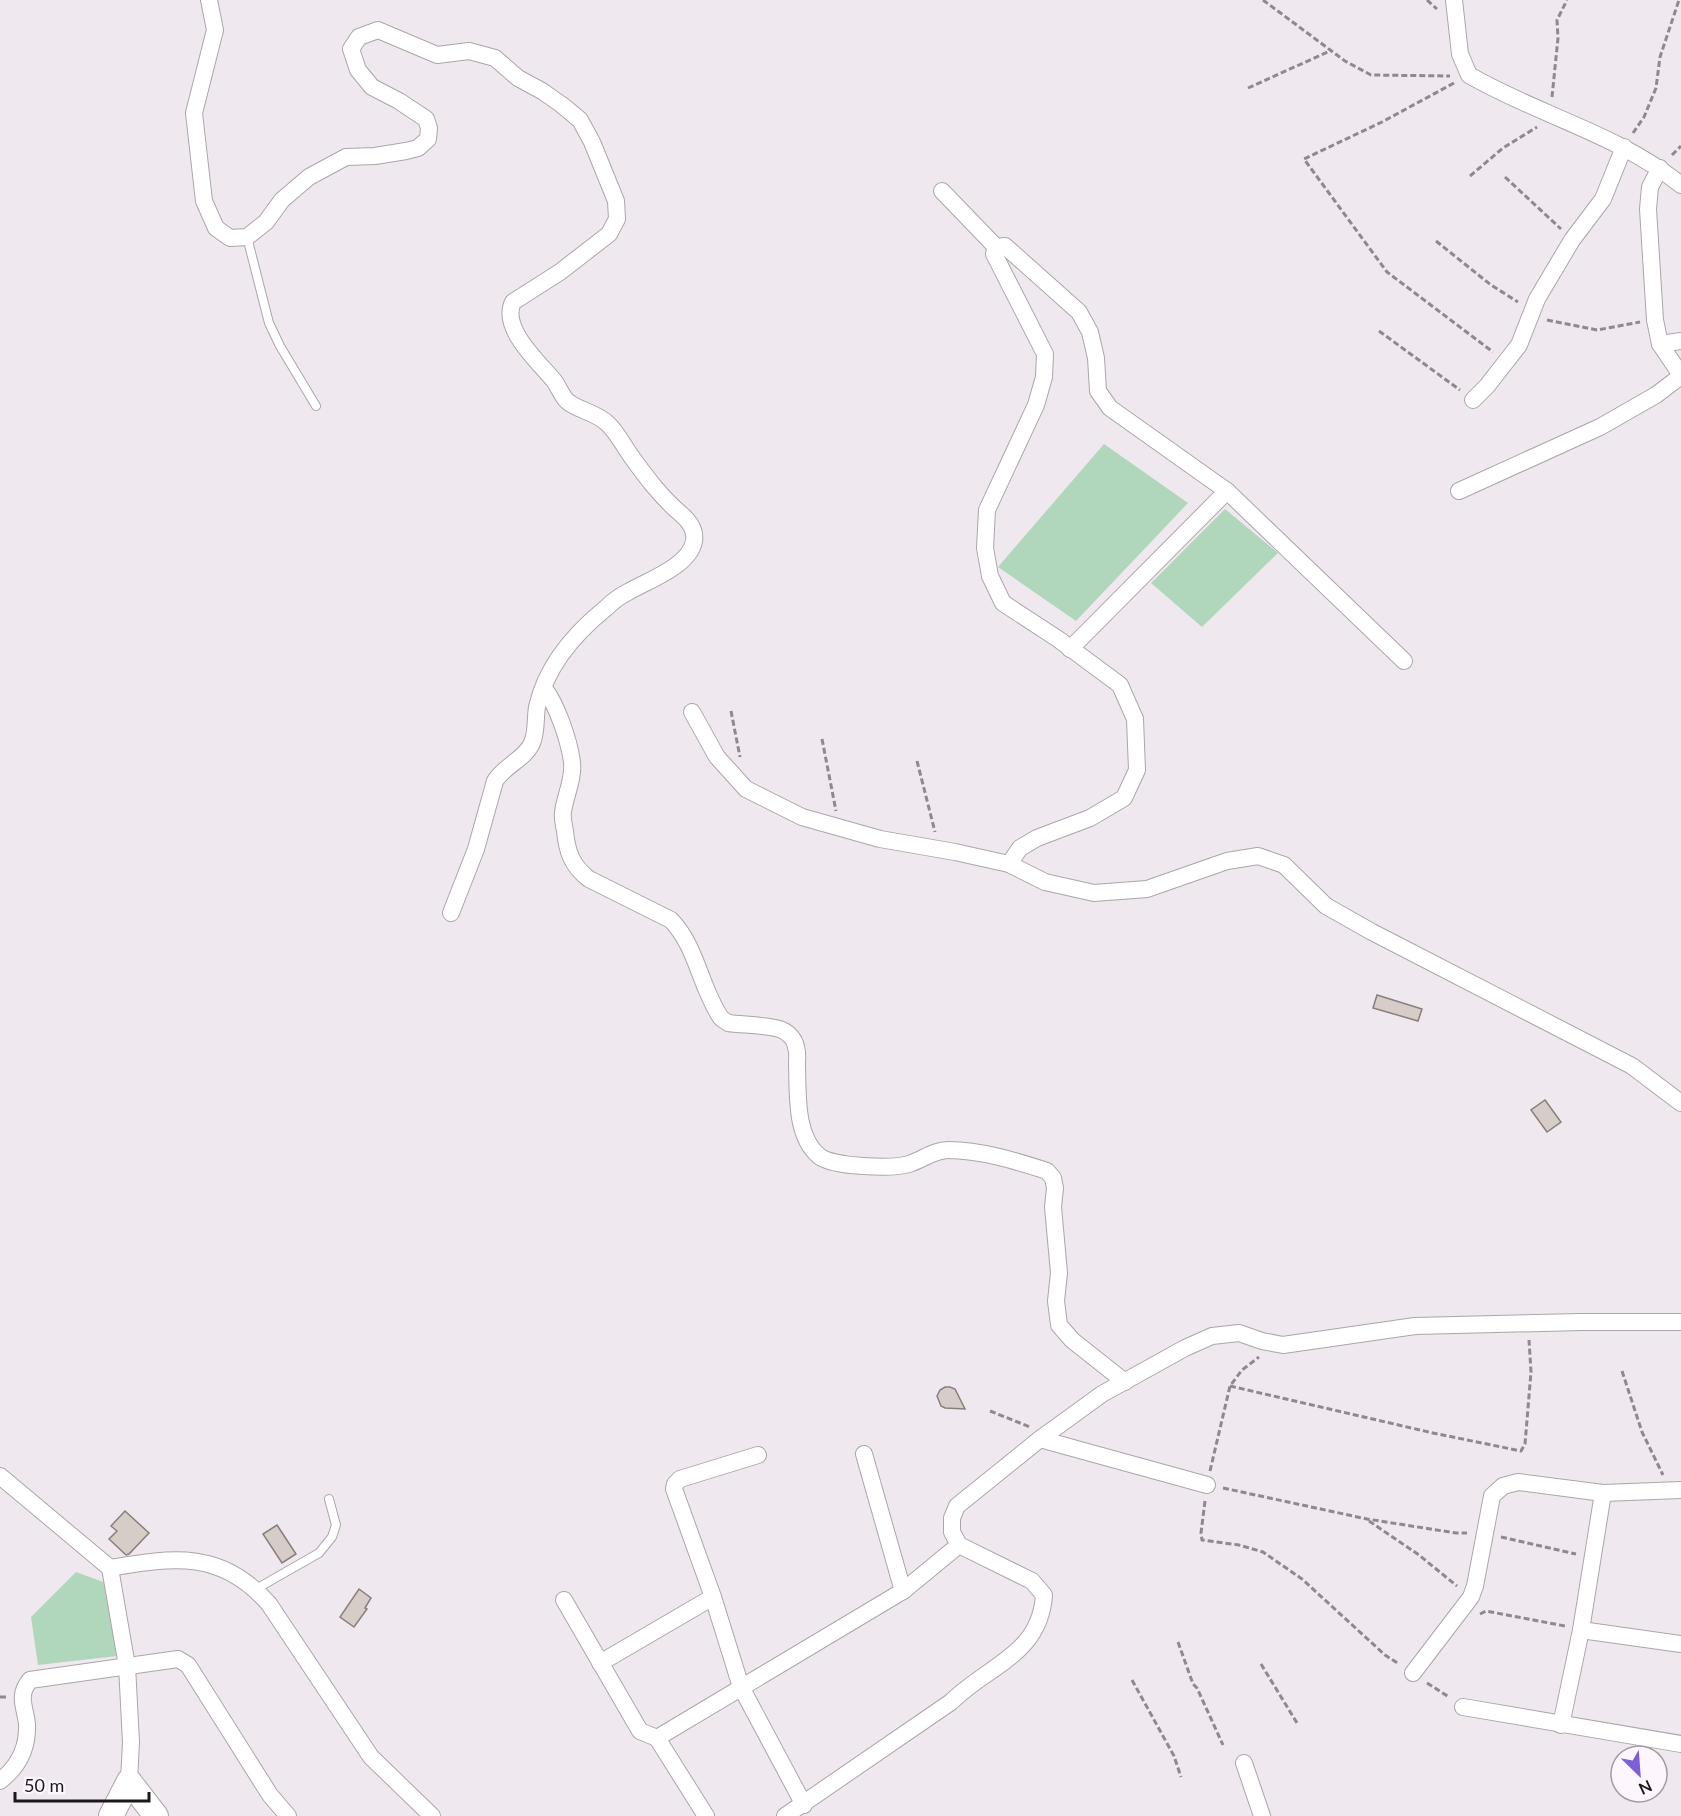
<svg xmlns="http://www.w3.org/2000/svg" width="1681" height="1816" viewBox="0 0 1681 1816" font-family="Lato,sans-serif">
<style>
.green{fill:#b0d7bb}
.building{fill:#d6ccc8;stroke:#887f7c;stroke-width:1.5}
.lines{fill:none;stroke-linecap:round;stroke-linejoin:round}
.lane-casing{stroke:#aca5ab;stroke-width:10}
.street-casing{stroke:#aca5ab;stroke-width:18}
.secondary-casing{stroke:#aca5ab;stroke-width:26}
.path{stroke:#8e898e;stroke-width:3;stroke-dasharray:6 3;stroke-linecap:butt}
.lane{stroke:#fff;stroke-width:8}
.street{stroke:#fff;stroke-width:16}
.secondary{stroke:#fff;stroke-width:24}
</style>
<rect width="100%" height="100%" fill="#f0e8ef"/>
<!-- green -->
<g class="green">
<polygon points="1104,444 1188,503 1076,621 998,567"/>
<polygon points="1225,509 1278,553 1202,627 1151,583"/>
<polygon points="76,1572 106,1583 117,1656 38,1665 31,1617"/>
</g>
<!-- building -->
<g class="building">
<polygon points="1377,995 1422,1009 1418,1021 1373,1008"/>
<polygon points="1545,1100 1561,1122 1547,1132 1531,1110"/>
<polygon points="945,1387 950,1387 955,1389 965,1409 945,1408 941,1406 937,1396 940,1390"/>
<polygon points="125,1511 149,1533 129,1554 126,1555 109,1539 117,1531 111,1526"/>
<polygon points="277,1525 296,1554 282,1563 263,1534"/>
<polygon points="359,1589 371,1598 365,1608 367,1609 354,1627 340,1617"/>
</g>
<g class="lines">
<defs>
<g id="lane">
<polyline points="247,237 269,323 280,346 316,406"/>
<polyline points="256,1589 319,1553 332,1537 336,1525 329,1499"/>
</g>
<g id="street">
<path d="M209,0l6,30 -21,83 10,88 12,27 14,10 17,-1 19,-15 16,-22 27,-23 37,-20 29,-1 31,-5 12,-3 10,-9 1,-11 -3,-9 -27,-18 -27,-14 -14,-17 -7,-21 8,-12 19,-7 59,25 32,-4 26,7 23,20 24,13 20,14 18,15 12,22 24,59 1,18 -8,15 -49,38 -47,30c-13,27 27,61 42,80 4,6 7,14 12,19 10,9 28,11 40,22 10,9 16,22 24,33 15,21 30,41 50,58 8,7 15,16 13,27 -4,25 -47,40 -66,51 -8,4 -16,10 -22,16 -31,25 -60,59 -69,99 -2,12 0,24 -5,36 -7,16 -28,23 -37,38l-19,68 -25,64"/>
<path d="M1454,0l6,54 9,21c69,40 149,59 212,110"/>
<polyline points="1660,168 1650,187 1648,209 1655,320 1660,344 1681,375"/>
<polyline points="942,191 996,247 1005,246 1079,312 1090,332 1096,358 1098,391 1110,408 1227,491 1404,661"/>
<polyline points="996,247 994,254 1045,354 1044,377 1036,405 987,510 985,548 990,576 1003,603 1058,639 1120,685 1135,719 1137,770 1124,798 1090,818 1037,838 1020,848 1009,864"/>
<polyline points="1660,344 1681,341"/>
<polyline points="1473,400 1487,386 1519,345 1537,299 1572,240 1603,199 1624,147"/>
<polyline points="1459,491 1600,427 1656,395 1681,376"/>
<polyline points="1070,649 1227,491"/>
<path d="M544,688c13,17 25,52 28,74 2,17 -7,34 -9,50 -1,6 1,13 2,19 2,21 7,35 24,48l82,41c26,27 29,67 50,98l7,5c13,2 44,2 54,7 7,3 13,10 14,17 2,6 1,12 1,18 1,29 -2,71 22,91 13,11 74,13 90,8 13,-4 25,-14 39,-14 33,0 68,11 99,21l6,7 2,10 -2,19 6,66 -3,28 3,24 13,15 53,42"/>
<polyline points="692,712 717,757 746,789 802,817 880,839 955,852 1009,864 1045,882 1094,893 1147,889 1227,861 1258,856 1284,865 1326,906 1372,932 1632,1066 1681,1103"/>
<polyline points="1040,1439 1207,1485"/>
<polyline points="864,1454 903,1591"/>
<polyline points="758,1455 680,1479 675,1484 674,1489 713,1597 741,1687 804,1805"/>
<polyline points="0,1476 110,1568 127,1666 131,1742 129,1781"/>
<path d="M110,1568c64,-11 112,-18 159,36l102,153 61,59"/>
<polyline points="564,1600 640,1731 657,1738 903,1591 959,1545"/>
<polyline points="1581,1630 1681,1644"/>
<polyline points="600,1663 713,1597"/>
<polyline points="1413,1673 1471,1597 1475,1586 1492,1496 1503,1486 1518,1482 1603,1493 1681,1490"/>
<polyline points="1463,1707 1681,1744"/>
<polyline points="1561,1725 1581,1630 1603,1493"/>
<polyline points="657,1738 706,1816"/>
<polyline points="1244,1763 1262,1816"/>
<path d="M0,1781c18,-14 28,-33 27,-57 -2,-18 -10,-28 3,-44l148,-21 10,6 82,130 18,21"/>
<path d="M785,1816l166,-114c37,-37 89,-47 93,-107l-12,-14 -73,-36 -7,-13v-14l5,-12 83,-67 62,-45 83,-46 27,-12 27,-3 23,8 21,4 132,-19 166,-4h100"/>
</g>
<polyline id="secondary" points="111,1816 129,1781 156,1816"/>
</defs>
<!-- lane casing -->
<use href="#lane" class="lane-casing"/>
<!-- street casing -->
<use href="#street" class="street-casing"/>
<!-- secondary casing -->
<use href="#secondary" class="secondary-casing"/>
<!-- path -->
<g class="path">
<polyline points="1263,0 1345,61 1371,75 1450,76"/>
<polyline points="1427,0 1437,9"/>
<polyline points="1454,83 1382,122 1304,159 1387,272 1493,352"/>
<polyline points="1248,88 1332,50"/>
<polyline points="1552,97 1558,38 1557,20 1567,0"/>
<polyline points="1633,133 1644,117 1656,88 1660,57 1679,0"/>
<polyline points="1672,155 1681,146"/>
<polyline points="1470,176 1503,148 1537,127"/>
<polyline points="1505,177 1561,229"/>
<polyline points="1436,241 1491,285 1518,302"/>
<polyline points="1547,320 1597,330 1640,322"/>
<polyline points="1379,331 1460,390"/>
<polyline points="731,711 740,757"/>
<polyline points="822,739 836,811"/>
<polyline points="917,761 935,832"/>
<polyline points="1622,1371 1642,1432 1663,1475"/>
<polyline points="1230,1386 1433,1433 1521,1451 1525,1444 1531,1372 1529,1340"/>
<polyline points="990,1411 1030,1427"/>
<polyline points="1210,1471 1230,1386 1242,1370 1259,1357"/>
<polyline points="1223,1488 1367,1519 1456,1533 1467,1533"/>
<polyline points="1205,1501 1201,1533 1202,1540 1239,1545 1263,1552 1302,1579 1385,1655 1399,1664"/>
<polyline points="1369,1521 1419,1555 1457,1586"/>
<polyline points="1501,1537 1576,1554"/>
<polyline points="1480,1614 1486,1611 1565,1626"/>
<polyline points="1178,1642 1193,1684 1197,1688 1223,1745"/>
<polyline points="1261,1664 1297,1723"/>
<polyline points="1132,1680 1174,1756 1181,1777"/>
<polyline points="1427,1683 1449,1697"/>
<polyline points="0,1697 8,1697"/>
</g>
<!-- lane -->
<use href="#lane" class="lane"/>
<!-- street -->
<use href="#street" class="street"/>
<!-- secondary -->
<use href="#secondary" class="secondary"/>
</g>
<!-- north arrow -->
<g transform="translate(1639 1774) rotate(155)"><circle r="28" fill="#fdf6fd" stroke="#a39da3" stroke-width="1.5"/>
<path d="M0-4.5L10 22L0 15L-10 22Z" fill="#7f5fd9"/>
<text y="-9" font-size="16" font-weight="bold" text-anchor="middle" fill="#1b181b">N</text>
</g>
<!-- scale -->
<path d="M15 1792v9h134v-9" fill="none" stroke="#1b181b" stroke-width="3"/>
<text x="24" y="1792" font-size="18" fill="#1b181b" stroke="#fdf6fd" stroke-width="4.5" paint-order="stroke">50 m</text>
</svg>
